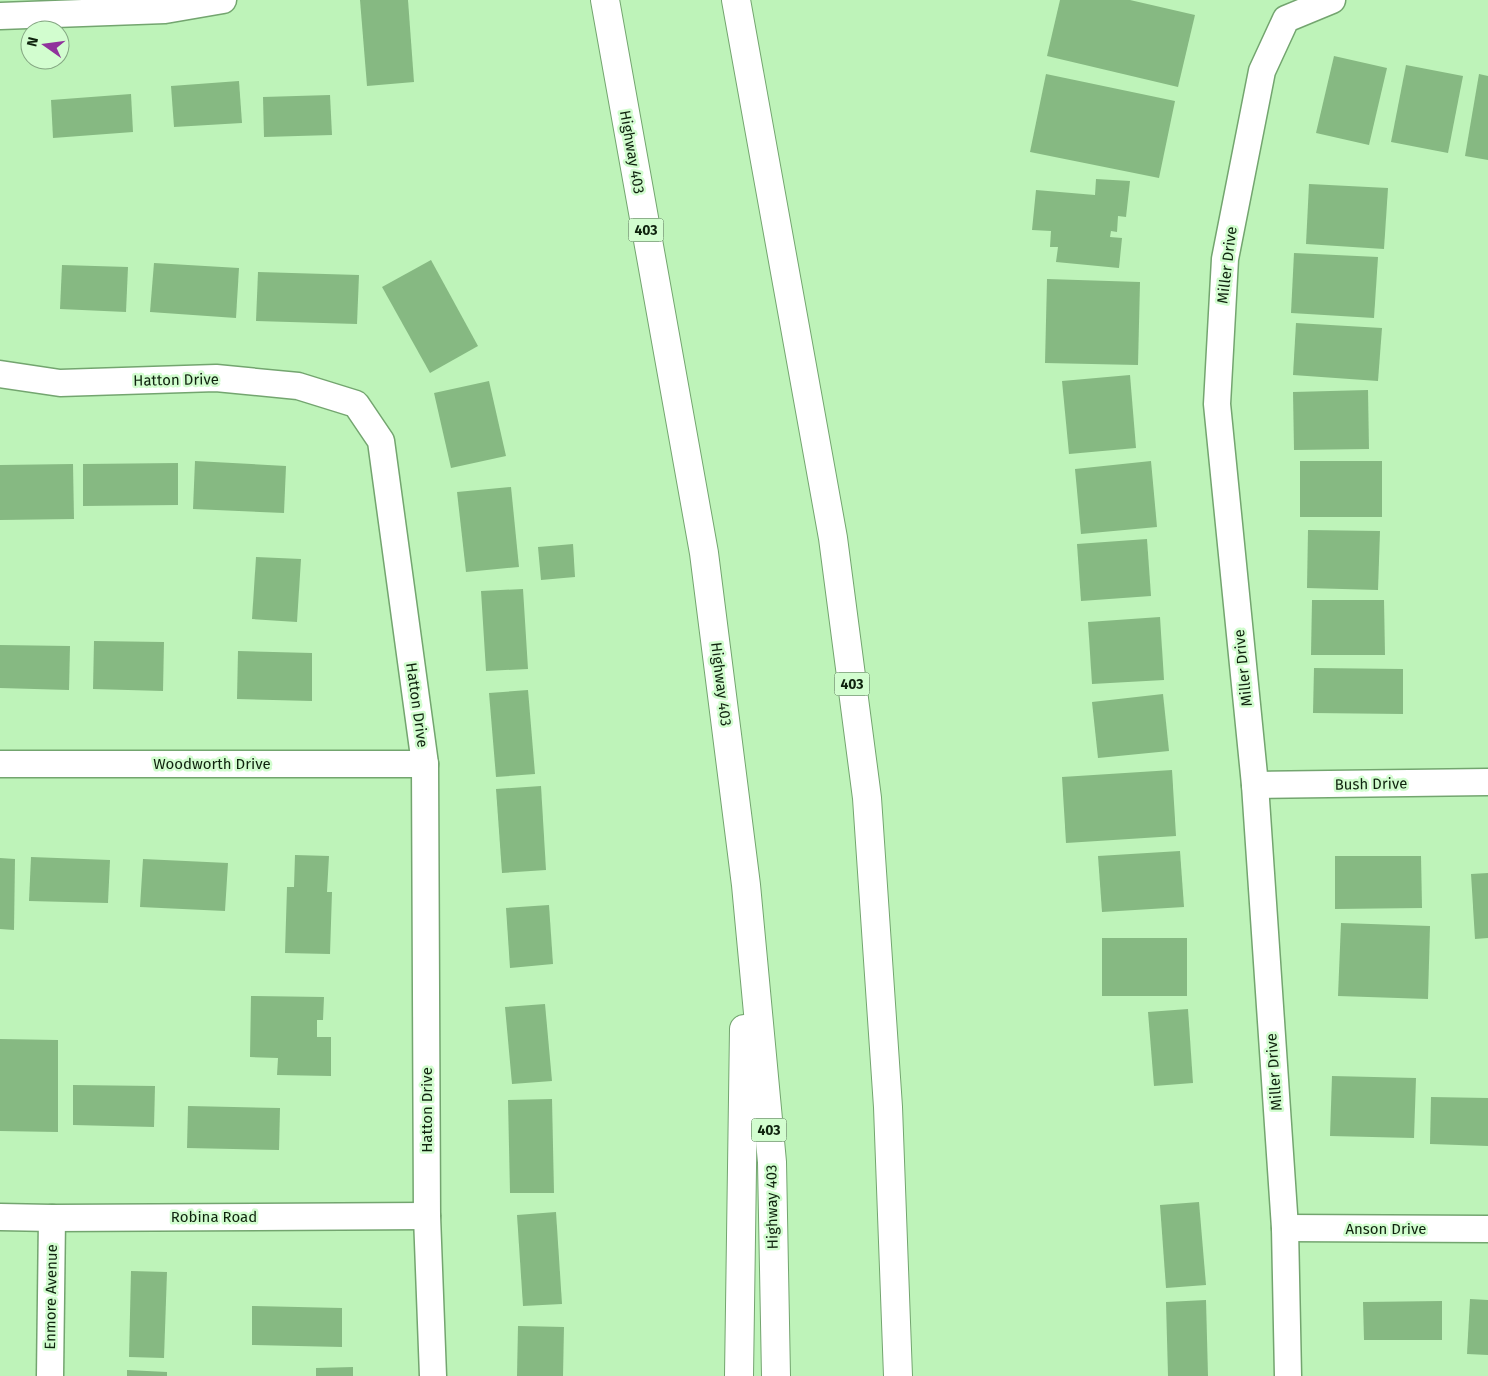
<svg xmlns="http://www.w3.org/2000/svg" width="1488" height="1376" viewBox="0 0 1488 1376" font-family="'Fira Sans',sans-serif">
<style>
.building{fill:#86b982}
.lines{fill:none;stroke-linecap:round;stroke-linejoin:round}
.street-casing{stroke:#73a56f;stroke-width:29}
.highway-casing{stroke:#73a56f;stroke-width:30}
.street{stroke:#fff;stroke-width:26}
.highway{stroke:#fff;stroke-width:28}
.labels{text-anchor:middle;stroke-width:5;stroke-linejoin:round;paint-order:stroke}
.shield{fill:#d2fdcf;stroke:#4a6448;stroke-width:1}
.shield-label{font-size:14px;font-weight:bold;fill:#0f230e}
.street-label{font-size:15px;fill:#0f230e;stroke:#d2fdcf}
</style>
<rect width="100%" height="100%" fill="#bef3b9"/>
<!-- building -->
<g class="building">
<polygon points="360,0 408,0 414,82 367,86"/>
<polygon points="1060,0 1130,0 1195,15 1178,87 1047,56"/>
<polygon points="1334,56 1387,68 1369,145 1316,133"/>
<polygon points="1406,65 1463,76 1448,153 1391,142"/>
<polygon points="1046,74 1175,101 1159,178 1030,152"/>
<polygon points="1479,74 1488,76 1488,160 1465,156"/>
<polygon points="239,81 242,123 174,127 171,86"/>
<polygon points="131,94 133,132 53,138 51,100"/>
<polygon points="330,95 332,135 264,137 263,97"/>
<polygon points="1096,179 1130,181 1126,217 1118,216 1117,232 1111,231 1110,237 1122,238 1119,268 1056,262 1058,247 1050,247 1051,231 1032,230 1036,190 1095,195"/>
<polygon points="1309,184 1388,188 1384,249 1306,244"/>
<polygon points="1294,253 1378,257 1374,318 1291,313"/>
<polygon points="431,260 478,346 430,373 382,287"/>
<polygon points="154,263 239,268 236,318 150,312"/>
<polygon points="62,265 128,267 126,312 60,309"/>
<polygon points="258,272 359,275 357,324 256,321"/>
<polygon points="1047,279 1140,282 1138,365 1045,363"/>
<polygon points="1296,323 1382,328 1378,381 1293,375"/>
<polygon points="1130,375 1136,448 1069,454 1062,381"/>
<polygon points="489,381 506,456 451,468 434,393"/>
<polygon points="1368,390 1369,449 1294,450 1293,392"/>
<polygon points="195,461 286,466 284,513 193,509"/>
<polygon points="1151,461 1157,527 1081,534 1075,469"/>
<rect x="1300" y="461" width="82" height="56"/>
<polygon points="178,463 178,505 83,506 83,464"/>
<polygon points="73,464 74,519 0,520 0,465"/>
<polygon points="511,487 519,567 466,572 457,492"/>
<polygon points="1308,530 1380,531 1378,590 1307,588"/>
<polygon points="1147,539 1151,596 1081,601 1077,544"/>
<polygon points="573,544 575,577 541,580 538,547"/>
<polygon points="256,557 301,559 297,622 252,619"/>
<polygon points="523,589 528,669 486,671 481,591"/>
<polygon points="1312,600 1384,600 1385,655 1311,655"/>
<polygon points="1160,617 1164,680 1092,684 1088,622"/>
<polygon points="94,641 164,642 163,691 93,689"/>
<polygon points="0,645 70,646 69,690 0,688"/>
<polygon points="238,651 312,653 312,701 237,699"/>
<polygon points="1314,668 1403,669 1403,714 1313,713"/>
<polygon points="528,690 535,774 496,777 489,693"/>
<polygon points="1163,694 1169,751 1098,758 1092,702"/>
<polygon points="1172,770 1176,836 1066,843 1062,777"/>
<polygon points="541,786 546,870 502,873 496,789"/>
<polygon points="1180,851 1184,907 1102,912 1098,856"/>
<polygon points="295,855 329,856 327,892 332,892 330,954 285,953 287,887 294,887"/>
<polygon points="1335,856 1421,856 1422,908 1335,909"/>
<polygon points="31,857 110,860 108,903 29,901"/>
<polygon points="0,858 15,859 14,930 0,929"/>
<polygon points="143,859 228,863 225,911 140,907"/>
<polygon points="1488,873 1488,938 1475,939 1471,874"/>
<polygon points="549,905 553,964 510,968 506,908"/>
<polygon points="1341,923 1430,926 1428,999 1338,996"/>
<rect x="1102" y="938" width="85" height="58"/>
<polygon points="251,996 324,997 323,1020 317,1020 317,1037 331,1037 331,1076 277,1075 278,1058 250,1057"/>
<polygon points="545,1004 552,1081 512,1084 505,1007"/>
<polygon points="1188,1009 1193,1083 1154,1086 1148,1012"/>
<polygon points="0,1039 58,1040 58,1132 0,1131"/>
<polygon points="1332,1076 1416,1078 1414,1138 1330,1136"/>
<polygon points="73,1085 155,1086 154,1127 73,1125"/>
<polygon points="1431,1097 1488,1098 1488,1146 1430,1144"/>
<polygon points="552,1099 554,1193 510,1193 508,1100"/>
<polygon points="188,1106 280,1108 279,1150 187,1148"/>
<polygon points="1199,1202 1206,1285 1166,1288 1160,1205"/>
<polygon points="556,1212 562,1304 523,1306 517,1215"/>
<polygon points="131,1271 167,1272 164,1358 129,1357"/>
<polygon points="1470,1299 1488,1300 1488,1355 1467,1354"/>
<polygon points="1206,1300 1208,1376 1168,1376 1166,1302"/>
<polygon points="1442,1301 1442,1340 1364,1340 1363,1302"/>
<polygon points="252,1306 342,1308 342,1347 252,1345"/>
<polygon points="518,1326 564,1327 563,1376 517,1376"/>
<polygon points="353,1367 353,1376 316,1376 316,1368"/>
<polygon points="127,1370 167,1372 167,1376 127,1376"/>
</g>
<g class="lines">
<defs>
<g id="street">
<polyline points="0,16 165,10 223,0"/>
<polyline points="0,374 60,383 216,378 298,386 356,404 381,441 425,764 427,1216 433,1376"/>
<polyline points="0,764 425,764"/>
<polyline points="1255,785 1488,782"/>
<polyline points="0,1217 52,1218 427,1216"/>
<polyline points="1285,1228 1488,1229"/>
<polyline points="50,1376 52,1218"/>
<polyline points="1288,1376 1285,1228 1255,785 1217,404 1225,259 1262,71 1286,19 1332,0"/>
</g>
<g id="highway">
<polyline points="605,0 704,553 746,885 772,1162 776,1376"/>
<polyline points="736,0 833,538 867,798 888,1107 898,1376"/>
<polyline points="739,1376 744,1029"/>
</g>
</defs>
<!-- street casing -->
<use href="#street" class="street-casing"/>
<!-- highway casing -->
<use href="#highway" class="highway-casing"/>
<!-- street -->
<use href="#street" class="street"/>
<!-- highway -->
<use href="#highway" class="highway"/>
</g>
<g class="labels">
<!-- shield labels -->
<g class="shield">
<rect x="628.5" y="218.5" width="35" height="23" rx="4"/>
<rect x="834.5" y="672.5" width="35" height="23" rx="4"/>
<rect x="751.5" y="1118.5" width="35" height="23" rx="4"/>
</g>
<g class="shield-label">
<text x="646" y="235">403</text>
<text x="852" y="689">403</text>
<text x="769" y="1135">403</text>
</g>
<!-- street labels -->
<g class="street-label">
<text transform="translate(632 152) rotate(80)" y="5">Highway 403</text>
<text transform="translate(1227 265) rotate(-83)" y="5">Miller Drive</text>
<text transform="translate(176 380) rotate(-1)" y="5">Hatton Drive</text>
<text transform="translate(1243 668) rotate(-96)" y="5">Miller Drive</text>
<text transform="translate(721 684) rotate(83)" y="5">Highway 403</text>
<text transform="translate(417 705) rotate(82)" y="5">Hatton Drive</text>
<text x="212" y="769">Woodworth Drive</text>
<text transform="translate(1371 784) rotate(-1)" y="5">Bush Drive</text>
<text transform="translate(1274 1072) rotate(-94)" y="5">Miller Drive</text>
<text transform="translate(427 1110) rotate(-90)" y="5">Hatton Drive</text>
<text transform="translate(772 1207) rotate(-91)" y="5">Highway 403</text>
<text x="214" y="1222">Robina Road</text>
<text x="1386" y="1234">Anson Drive</text>
<text transform="translate(51 1297) rotate(-89)" y="5">Enmore Avenue</text>
</g>
</g>
<!-- north arrow -->
<g transform="translate(45 45) rotate(284)"><circle r="24" fill="#d2fdcf" stroke="#84a682"/>
<path d="M0-4L9 19L0 12L-9 19Z" fill="#90329c"/>
<text y="-8" font-size="14" font-weight="bold" text-anchor="middle" fill="#0f230e">N</text>
</g>
</svg>
